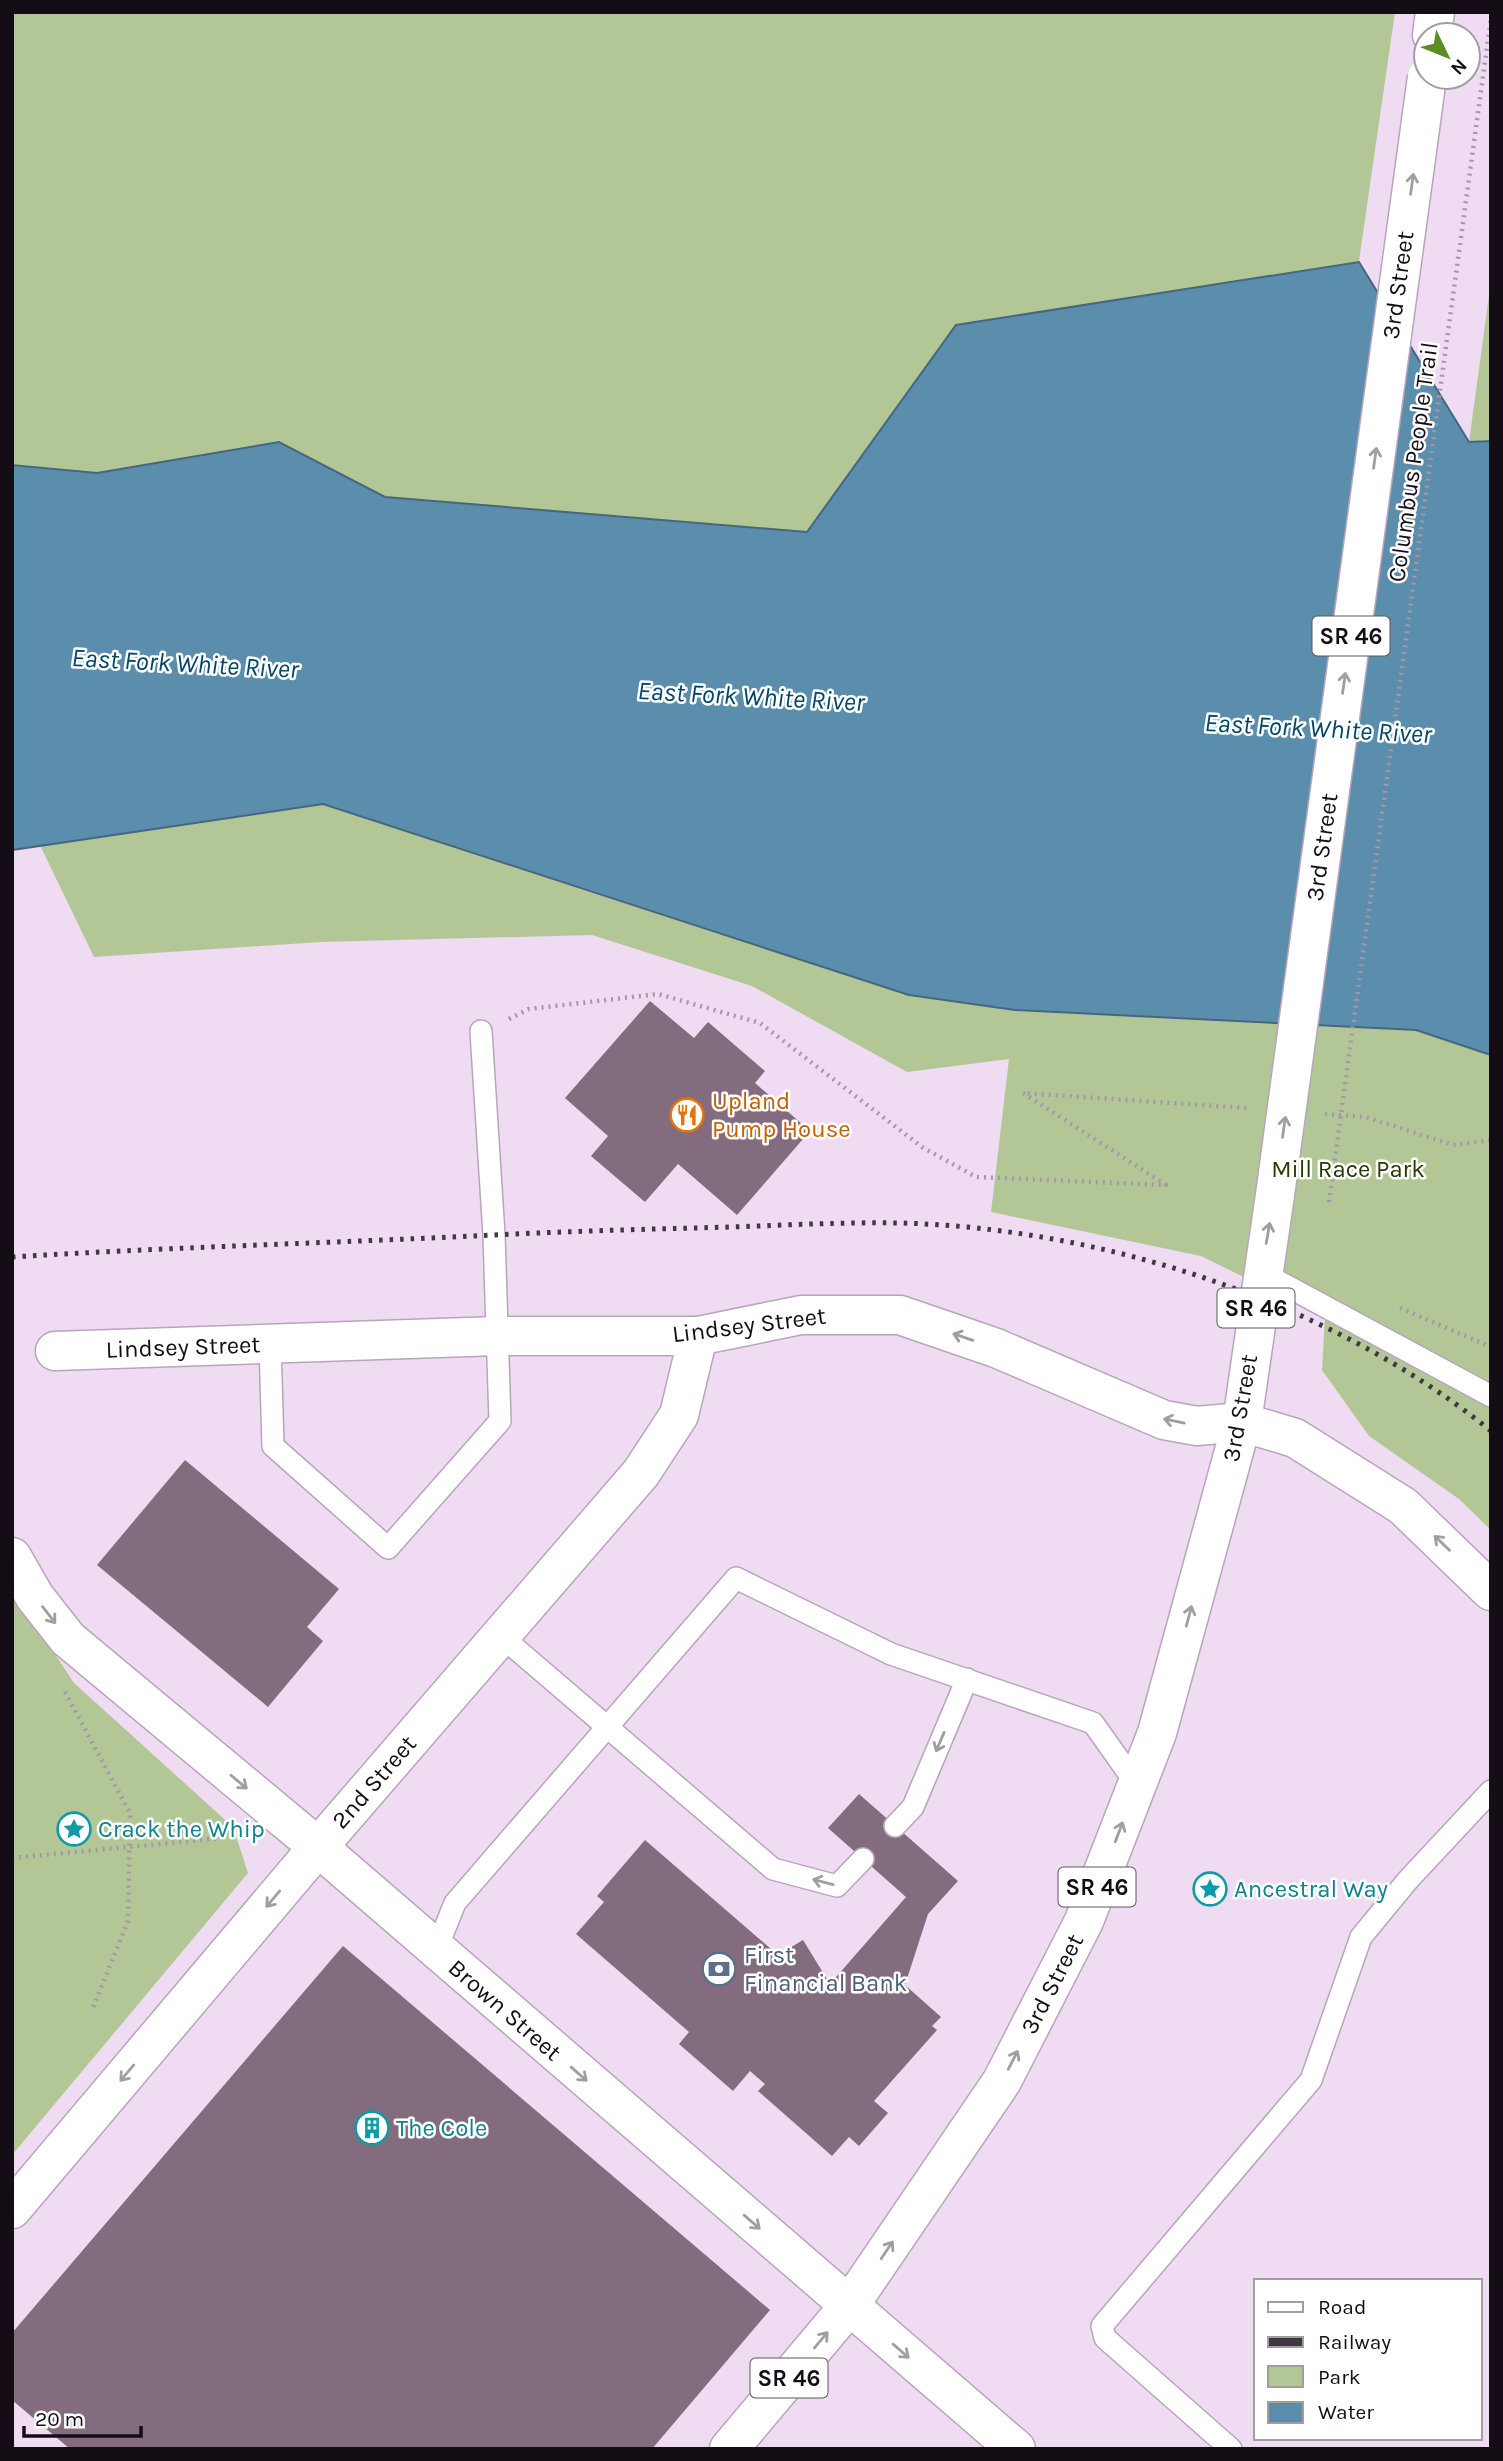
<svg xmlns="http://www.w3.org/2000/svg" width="1503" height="2461" viewBox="0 0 1503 2461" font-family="Karla,sans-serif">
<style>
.green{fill:#b3c796}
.water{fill:#5b8ead;stroke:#46677f;stroke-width:2}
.building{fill:#836c7d}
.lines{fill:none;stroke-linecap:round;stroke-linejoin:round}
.lane-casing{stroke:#b8a5bb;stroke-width:24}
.street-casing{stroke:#b8a5bb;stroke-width:41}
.secondary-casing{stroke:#b8a5bb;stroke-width:41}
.highway-casing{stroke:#b8a5bb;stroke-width:41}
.path{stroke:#a696a8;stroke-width:4.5;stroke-dasharray:2 5;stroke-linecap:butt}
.lane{stroke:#fff;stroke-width:21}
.street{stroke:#fff;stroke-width:38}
.secondary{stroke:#fff;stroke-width:38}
.highway{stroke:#fff;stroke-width:38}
.rail{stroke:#413742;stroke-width:5;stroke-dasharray:3.5 7;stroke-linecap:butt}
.highway-bridge-casing{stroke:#b8a5bb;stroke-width:41;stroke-linecap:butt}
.path-bridge{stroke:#a696a8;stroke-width:4.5;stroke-dasharray:2 5;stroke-linecap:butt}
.highway-bridge{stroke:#fff;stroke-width:38}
.oneway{stroke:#a19ea1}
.labels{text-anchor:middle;stroke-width:5;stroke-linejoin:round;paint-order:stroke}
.shield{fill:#fff;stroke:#5a565b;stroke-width:2}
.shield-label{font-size:23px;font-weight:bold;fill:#140d15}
.street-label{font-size:24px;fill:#140d15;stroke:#fff}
.food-label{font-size:24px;fill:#c56008;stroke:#fff;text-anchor:start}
.park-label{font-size:24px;fill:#293a00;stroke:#fff}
.culture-label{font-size:24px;fill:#0d838f;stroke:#fff;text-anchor:start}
.service-label{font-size:24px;fill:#4e5e75;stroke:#fff;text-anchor:start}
.water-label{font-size:26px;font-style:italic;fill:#004666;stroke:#fff}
</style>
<rect width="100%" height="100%" fill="#efdbf2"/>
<!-- green -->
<g class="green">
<polygon points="12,12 1395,12 1249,1021 1416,1030 1491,1055 1491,1530 1459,1499 1369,1436 1322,1370 1325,1317 1201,1256 991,1212 1009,1059 907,1072 752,986 592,935 320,942 94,957 22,808 12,683"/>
<polygon points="1491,281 1491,441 1469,442"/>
<polygon points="12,1589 74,1683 233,1827 248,1873 12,2155"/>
</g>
<!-- water -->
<polygon class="water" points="1359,262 1469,442 1491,441 1491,1055 1416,1030 1015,1010 909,995 323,804 12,850 12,465 97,473 279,442 385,497 807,532 956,325"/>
<!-- building -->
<g class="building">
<polygon points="650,1001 694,1038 708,1022 765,1071 755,1083 810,1131 737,1215 678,1164 645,1202 591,1156 608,1136 565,1098"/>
<polygon points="185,1460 339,1589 307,1627 323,1641 268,1707 97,1565"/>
<polygon points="859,1794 958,1881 928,1914 905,1985 941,2017 932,2026 937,2030 874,2101 888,2113 859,2146 849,2137 832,2156 758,2091 765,2084 750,2071 733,2091 679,2044 689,2032 576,1934 604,1902 597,1896 645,1840 778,1955 803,1940 830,1984 906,1897 828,1828"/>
<polygon points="343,1946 770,2310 652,2449 70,2449 12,2400 12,2333"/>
</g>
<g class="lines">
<defs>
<g id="lane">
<polyline points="1261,1272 1491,1396"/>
<polyline points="270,1344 273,1446 388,1548 500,1421 494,1235 481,1031"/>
<polyline points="501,1636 773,1869 837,1886 863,1859"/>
<polyline points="895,1826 913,1807 967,1679"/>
<polyline points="436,1950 455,1903 736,1578 891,1654 1093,1723 1137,1785"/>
<polyline points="1231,2449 1105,2338 1102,2326 1311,2080 1361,1937 1408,1880 1491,1791"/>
</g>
<polyline id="street" points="55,1351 498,1336 698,1336"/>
<g id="secondary">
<polyline points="12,1557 35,1597 68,1639 318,1847 1016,2449"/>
<polyline points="12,2209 318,1847 641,1473 679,1415 698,1336 801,1315 900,1315 996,1348 1164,1420 1197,1426 1242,1422 1295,1438 1403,1506 1491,1591"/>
</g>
<g id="highway">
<polyline points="1432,35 1435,12"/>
<polyline points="729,2449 849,2306 1002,2081 1084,1921 1157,1733 1242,1422 1275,1195"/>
</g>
</defs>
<!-- lane casing -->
<use href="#lane" class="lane-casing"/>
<!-- street casing -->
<use href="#street" class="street-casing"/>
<!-- secondary casing -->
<use href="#secondary" class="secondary-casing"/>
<!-- highway casing -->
<use href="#highway" class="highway-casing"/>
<!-- path -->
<g class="path">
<polyline points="509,1019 529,1009 658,994 760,1023 922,1147 976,1177 1166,1185 1023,1093 1247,1108"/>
<polyline points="1325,1114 1366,1117 1453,1145 1491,1140"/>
<polyline points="1400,1308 1491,1347"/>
<polyline points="65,1692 130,1813 128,1921 92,2010"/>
<polyline points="12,1858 223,1838"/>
</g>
<!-- lane -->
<use href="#lane" class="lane"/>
<!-- street -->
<use href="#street" class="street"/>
<!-- secondary -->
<use href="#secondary" class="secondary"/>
<!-- highway -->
<use href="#highway" class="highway"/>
<!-- rail -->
<path class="rail" d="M12,1257c161,-10 322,-14 482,-22 80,-4 159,-6 238,-8 56,-2 112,-5 168,-4 203,5 432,79 591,208"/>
<defs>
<polyline id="highway-bridge" points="1275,1195 1427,77"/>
</defs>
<!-- highway-bridge casing -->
<use href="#highway-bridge" class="highway-bridge-casing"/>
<!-- path-bridge -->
<polyline class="path-bridge" points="1329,1202 1491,18"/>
<!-- highway-bridge -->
<use href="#highway-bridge" class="highway-bridge"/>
</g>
<!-- one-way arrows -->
<defs><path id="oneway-shaft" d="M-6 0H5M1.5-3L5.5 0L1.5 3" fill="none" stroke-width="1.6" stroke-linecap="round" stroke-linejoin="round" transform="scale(1.75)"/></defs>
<g class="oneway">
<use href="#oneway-shaft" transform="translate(1412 184) rotate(-82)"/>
<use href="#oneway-shaft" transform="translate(1375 458) rotate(-82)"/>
<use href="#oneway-shaft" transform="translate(1344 683) rotate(-82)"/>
<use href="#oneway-shaft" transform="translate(1284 1127) rotate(-82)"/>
<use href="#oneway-shaft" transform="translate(1268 1233) rotate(-80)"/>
<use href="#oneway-shaft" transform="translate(963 1337) rotate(-161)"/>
<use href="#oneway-shaft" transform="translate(1174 1421) rotate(-168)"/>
<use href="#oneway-shaft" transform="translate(1442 1543) rotate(-136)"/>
<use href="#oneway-shaft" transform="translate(49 1615) rotate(52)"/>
<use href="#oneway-shaft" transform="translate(1189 1616) rotate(-75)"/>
<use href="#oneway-shaft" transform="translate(940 1742) rotate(113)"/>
<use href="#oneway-shaft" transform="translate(239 1782) rotate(40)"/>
<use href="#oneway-shaft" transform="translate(1119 1832) rotate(-69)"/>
<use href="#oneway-shaft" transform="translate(823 1882) rotate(-165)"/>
<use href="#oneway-shaft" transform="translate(273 1899) rotate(130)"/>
<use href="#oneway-shaft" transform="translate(1013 2060) rotate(-63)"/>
<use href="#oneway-shaft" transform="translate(127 2073) rotate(130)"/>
<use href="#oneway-shaft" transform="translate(579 2074) rotate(41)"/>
<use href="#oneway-shaft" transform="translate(752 2222) rotate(41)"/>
<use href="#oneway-shaft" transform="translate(887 2250) rotate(-56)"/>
<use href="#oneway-shaft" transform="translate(821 2340) rotate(-50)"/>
<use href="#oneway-shaft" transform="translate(901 2351) rotate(41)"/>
</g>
<!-- icons -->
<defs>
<symbol id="restaurant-ring" viewBox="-11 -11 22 22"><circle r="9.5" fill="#fff" stroke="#e8710a" stroke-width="1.5"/><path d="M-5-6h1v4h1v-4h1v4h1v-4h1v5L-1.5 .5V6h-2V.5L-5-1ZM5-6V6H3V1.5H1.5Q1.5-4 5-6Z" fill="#e8710a"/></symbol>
<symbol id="sight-ring" viewBox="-11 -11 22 22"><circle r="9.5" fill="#fff" stroke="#0f9aa8" stroke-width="1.5"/><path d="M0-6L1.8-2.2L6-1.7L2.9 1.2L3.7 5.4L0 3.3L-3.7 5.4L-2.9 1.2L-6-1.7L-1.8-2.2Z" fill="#0f9aa8"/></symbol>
<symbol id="bank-ring" viewBox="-11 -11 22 22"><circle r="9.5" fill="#fff" stroke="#5c6f8a" stroke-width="1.5"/><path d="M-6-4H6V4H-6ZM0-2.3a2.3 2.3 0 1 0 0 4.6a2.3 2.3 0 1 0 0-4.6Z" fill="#5c6f8a"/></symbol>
<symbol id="building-ring" viewBox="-11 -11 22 22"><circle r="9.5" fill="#fff" stroke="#0f9aa8" stroke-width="1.5"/><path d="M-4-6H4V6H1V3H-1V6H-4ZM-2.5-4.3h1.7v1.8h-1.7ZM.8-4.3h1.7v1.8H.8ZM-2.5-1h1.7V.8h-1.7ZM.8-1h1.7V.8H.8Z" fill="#0f9aa8"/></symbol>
</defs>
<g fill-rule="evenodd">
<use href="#restaurant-ring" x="668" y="1096" width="38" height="38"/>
<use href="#sight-ring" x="55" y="1810" width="38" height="38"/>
<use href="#sight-ring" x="1191" y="1870" width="38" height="38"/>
<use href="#bank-ring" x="700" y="1950" width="38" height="38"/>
<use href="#building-ring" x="353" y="2109" width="38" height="38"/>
</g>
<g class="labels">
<!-- shield labels -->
<g class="shield">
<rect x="1312.5" y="616.5" width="77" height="39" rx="5"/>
<rect x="1217.5" y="1288.5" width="77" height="39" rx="5"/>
<rect x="1058.5" y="1867.5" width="77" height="39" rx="5"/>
<rect x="750.5" y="2358.5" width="77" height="39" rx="5"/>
</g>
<g class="shield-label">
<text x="1351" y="644">SR 46</text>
<text x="1256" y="1316">SR 46</text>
<text x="1097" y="1895">SR 46</text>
<text x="789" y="2386">SR 46</text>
</g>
<!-- street labels -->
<g class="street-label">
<text transform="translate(1398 285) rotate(-82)" y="8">3rd Street</text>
<text transform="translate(1413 462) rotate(-82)" y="8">Columbus People Trail</text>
<text transform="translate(1322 847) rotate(-82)" y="8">3rd Street</text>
<text transform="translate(749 1325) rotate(-7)" y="8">Lindsey Street</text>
<text transform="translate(183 1347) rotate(-2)" y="8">Lindsey Street</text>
<text transform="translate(1240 1408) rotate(-80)" y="8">3rd Street</text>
<text transform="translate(374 1782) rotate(-49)" y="8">2nd Street</text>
<text transform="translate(1052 1984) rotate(-63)" y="8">3rd Street</text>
<text transform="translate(505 2010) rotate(41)" y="8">Brown Street</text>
</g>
<!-- food labels -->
<g class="food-label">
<text x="712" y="1109">Upland<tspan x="712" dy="28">Pump House</tspan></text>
</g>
<!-- park labels -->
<g class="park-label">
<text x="1348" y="1177">Mill Race Park</text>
</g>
<!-- culture labels -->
<g class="culture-label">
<text x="98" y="1837">Crack the Whip</text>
<text x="1234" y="1897">Ancestral Way</text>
<text x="396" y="2136">The Cole</text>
</g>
<!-- service labels -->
<g class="service-label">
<text x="744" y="1963">First<tspan x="744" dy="28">Financial Bank</tspan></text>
</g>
<!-- water labels -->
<g class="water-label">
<text transform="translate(185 663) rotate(3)" y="9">East Fork White River</text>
<text transform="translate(751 696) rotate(3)" y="9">East Fork White River</text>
<text transform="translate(1318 728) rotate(3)" y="9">East Fork White River</text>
</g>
</g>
<!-- border -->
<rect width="1503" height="2461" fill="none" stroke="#140d15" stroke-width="28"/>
<!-- legend -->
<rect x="1254" y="2279" width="228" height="161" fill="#ffffff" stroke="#a19ea1" stroke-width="2"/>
<rect x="1268" y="2302" width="35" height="10" fill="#ffffff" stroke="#a19ea1" stroke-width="2"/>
<text x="1318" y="2314" font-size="21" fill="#140d15">Road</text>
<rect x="1268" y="2337" width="35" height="10" fill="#413742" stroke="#a19ea1" stroke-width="2"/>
<text x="1318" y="2349" font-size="21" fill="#140d15">Railway</text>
<rect x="1268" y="2366" width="35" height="21" fill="#b3c796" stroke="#a19ea1" stroke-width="2"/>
<text x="1318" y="2384" font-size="21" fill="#140d15">Park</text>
<rect x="1268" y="2402" width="35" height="21" fill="#5b8ead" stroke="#a19ea1" stroke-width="2"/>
<text x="1318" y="2419" font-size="21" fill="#140d15">Water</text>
<!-- north arrow -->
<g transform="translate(1447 56) rotate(133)"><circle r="33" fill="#ffffff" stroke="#a19ea1" stroke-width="2"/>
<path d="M0-5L12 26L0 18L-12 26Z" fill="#5b8d24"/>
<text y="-10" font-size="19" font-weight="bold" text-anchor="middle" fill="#140d15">N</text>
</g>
<!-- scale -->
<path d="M24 2426v10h117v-10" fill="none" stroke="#140d15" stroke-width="3.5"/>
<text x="35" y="2426" font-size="21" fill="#140d15" stroke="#ffffff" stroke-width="5" paint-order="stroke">20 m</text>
</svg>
